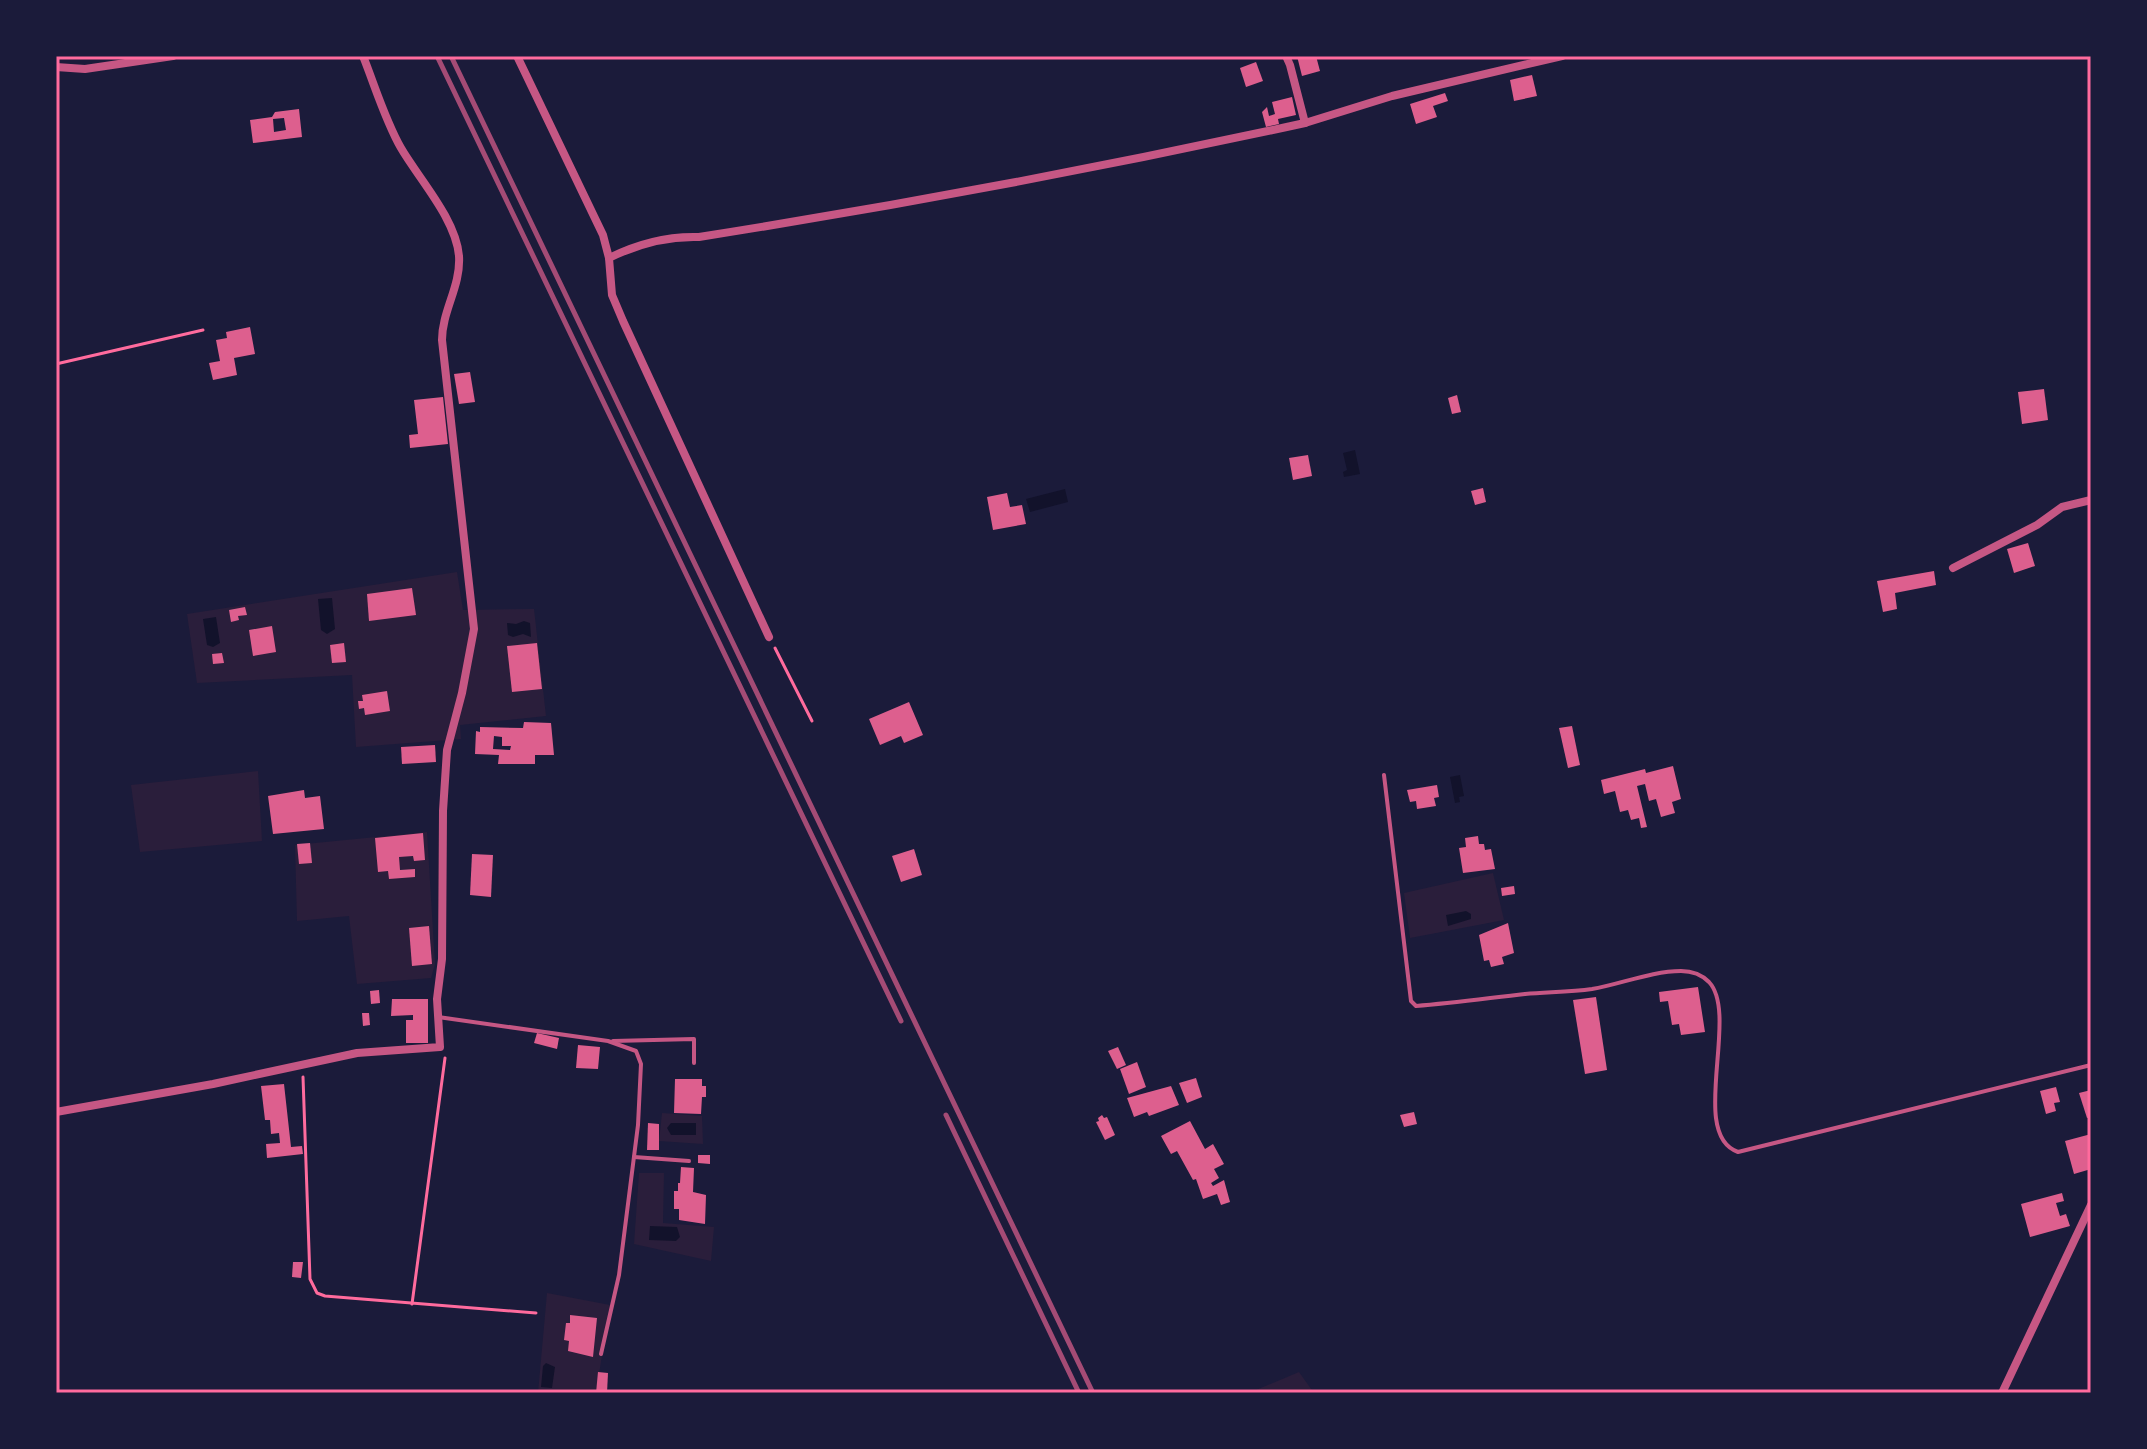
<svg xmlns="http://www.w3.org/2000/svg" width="2147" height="1449" viewBox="0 0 2147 1449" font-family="'Nunito Sans',sans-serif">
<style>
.green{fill:#2a1e3b}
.water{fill:#12122b}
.building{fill:#dd5f8e;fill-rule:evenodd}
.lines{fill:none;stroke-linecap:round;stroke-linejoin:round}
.path{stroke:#ff6b9d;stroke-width:3}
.service{stroke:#c65784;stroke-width:4}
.minor{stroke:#c65784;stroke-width:8}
.rail{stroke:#a44b75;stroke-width:5}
.neatline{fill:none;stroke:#ff6b9d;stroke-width:3}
</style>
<rect width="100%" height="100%" fill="#1b1b3a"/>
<!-- green -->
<g class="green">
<polygon points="457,572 463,610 534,609 546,716 460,725 461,739 356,747 352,675 197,683 187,614"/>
<polygon points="258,771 262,841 140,852 131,785"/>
<polygon points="427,832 435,964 431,978 357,984 349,916 297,921 295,845"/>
<polygon points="1493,873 1504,920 1410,938 1404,893"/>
<polygon points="662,1113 702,1116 703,1144 659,1141"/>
<polygon points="639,1173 664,1173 663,1223 714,1227 711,1261 634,1244"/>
<polygon points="547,1293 610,1305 596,1393 538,1393"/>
<polygon points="1299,1372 1314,1393 1249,1393"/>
</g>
<!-- water -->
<g class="water">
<polygon points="1355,450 1360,474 1344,477 1343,472 1347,470 1343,453"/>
<polygon points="1065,489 1068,502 1030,512 1026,499"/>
<polygon points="332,598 335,629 327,634 321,630 318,599"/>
<polygon points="216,617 220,643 213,647 207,645 203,619"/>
<polygon points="524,621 530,623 531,637 523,634 513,637 508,635 507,623 516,624"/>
<polygon points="1460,775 1464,796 1459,797 1460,802 1455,803 1450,777"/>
<polygon points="1466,911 1471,914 1471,919 1448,926 1446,915"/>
<polygon points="671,1123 696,1123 696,1135 671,1135 667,1128"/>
<polygon points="650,1226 677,1227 680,1237 676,1241 649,1240"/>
<polygon points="546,1363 555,1367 552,1388 541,1387 543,1366"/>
</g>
<!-- building -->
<g class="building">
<polygon points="1297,56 1316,56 1320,71 1302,76"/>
<polygon points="1256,62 1263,81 1246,87 1240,68"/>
<polygon points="1532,75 1537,96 1514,101 1510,80"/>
<polygon points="1445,93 1448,101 1433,106 1437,117 1416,124 1410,104"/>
<polygon points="1292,97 1296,115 1278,119 1279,124 1266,127 1262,112 1267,107 1269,116 1275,114 1272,102"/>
<path d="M299,109l3,28 -49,6 -3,-23 22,-3 3,-5zM284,118l2,12 -12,2 -1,-13z"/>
<polygon points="250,327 255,354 234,358 237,375 213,380 209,363 220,361 216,340 227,338 226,332"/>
<polygon points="470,372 475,402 459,404 454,374"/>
<polygon points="2044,389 2048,420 2022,424 2018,392"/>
<polygon points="1457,395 1461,412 1452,414 1448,398"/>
<polygon points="443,397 448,444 410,448 409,435 418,434 414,400"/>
<polygon points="1308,455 1312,476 1293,480 1289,458"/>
<polygon points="1483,488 1486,502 1475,505 1471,491"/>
<polygon points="1007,493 1010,507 1022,505 1026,524 993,530 987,497"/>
<polygon points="2028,543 2035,566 2014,573 2007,549"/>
<polygon points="1934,571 1936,585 1895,593 1897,609 1883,612 1877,581"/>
<polygon points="412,588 416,615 369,621 367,594"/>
<polygon points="245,607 247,615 238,616 239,620 231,622 229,610"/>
<polygon points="272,626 276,652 253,656 249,630"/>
<polygon points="344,643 346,662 332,663 330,645"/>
<polygon points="537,643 542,689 512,692 507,646"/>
<polygon points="222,653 224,663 213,664 212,654"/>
<polygon points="387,691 390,711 365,715 364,708 359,709 358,701 363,701 362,695"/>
<polygon points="909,702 923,735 904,743 901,736 880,745 869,719"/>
<path d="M524,722l27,1 3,32h-19v9h-37l1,-9 -24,-1 1,-23 4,1v-5l43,1zM494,736l8,1v9h9l-1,4 -17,-1z"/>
<polygon points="1572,726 1580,765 1568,768 1559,728"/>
<polygon points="435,745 436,762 402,764 401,747"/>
<polygon points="1673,766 1681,799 1672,802 1675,813 1661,817 1656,799 1649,801 1645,784 1637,786 1647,827 1641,828 1639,818 1631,820 1628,810 1620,812 1615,791 1604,794 1601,780 1645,769 1646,773"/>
<polygon points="1437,785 1439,797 1434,798 1436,806 1417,809 1416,801 1410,802 1407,790"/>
<polygon points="304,790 305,798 320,796 324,829 273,834 268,796"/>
<polygon points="423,833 425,860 414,861 413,856 399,857 400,870 415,869 415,877 389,879 388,871 378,872 375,838"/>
<polygon points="1478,836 1479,844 1484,844 1485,850 1491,849 1495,869 1463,873 1459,848 1466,847 1465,838"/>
<polygon points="310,843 312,863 299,864 297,844"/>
<polygon points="914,849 922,875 901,882 892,856"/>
<polygon points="472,854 493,855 491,897 470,895"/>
<polygon points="1514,886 1515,894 1502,896 1501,888"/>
<polygon points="1508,923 1514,953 1502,957 1504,964 1491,967 1489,960 1484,961 1479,935"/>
<polygon points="429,926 432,964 412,966 409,928"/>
<polygon points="1698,987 1705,1032 1681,1035 1679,1024 1672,1025 1668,1001 1660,1002 1659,992"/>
<polygon points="379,990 380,1003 371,1004 370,991"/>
<polygon points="1596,997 1607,1070 1585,1074 1573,1000"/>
<polygon points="392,999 428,999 428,1043 406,1043 406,1020 413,1020 413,1015 391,1016"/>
<polygon points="362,1013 369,1013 370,1025 363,1026"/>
<polygon points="537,1033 559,1038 557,1049 534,1043"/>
<polygon points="578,1045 600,1047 598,1069 576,1068"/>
<polygon points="1118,1047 1126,1065 1117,1069 1108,1051"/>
<polygon points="1137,1062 1146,1087 1129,1094 1120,1069"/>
<polygon points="1196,1078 1202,1097 1187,1103 1179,1083"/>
<polygon points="675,1079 702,1079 702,1086 706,1086 706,1097 702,1097 701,1114 674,1113"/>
<polygon points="284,1084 291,1147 302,1146 303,1154 267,1158 266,1144 280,1143 279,1133 271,1134 270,1120 265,1120 261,1086"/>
<polygon points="1171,1086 1179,1105 1149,1116 1147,1112 1134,1117 1127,1098"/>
<polygon points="2056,1087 2060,1102 2054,1103 2056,1111 2046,1114 2040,1091"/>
<polygon points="2091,1090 2091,1117 2087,1118 2079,1093"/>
<polygon points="1414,1112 1417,1124 1404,1127 1400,1115"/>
<polygon points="1102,1115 1104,1118 1107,1117 1115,1135 1105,1140 1096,1122 1099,1121 1098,1118"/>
<polygon points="1190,1121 1205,1149 1213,1144 1224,1164 1214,1169 1219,1178 1211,1183 1213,1186 1224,1180 1230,1202 1221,1205 1217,1194 1203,1199 1196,1179 1193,1180 1177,1151 1171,1154 1161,1136"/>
<polygon points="648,1123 659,1124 659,1150 647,1150"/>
<polygon points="2091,1134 2091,1169 2074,1174 2065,1141"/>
<polygon points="698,1155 710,1155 710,1164 698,1163"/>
<polygon points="681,1167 694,1168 693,1192 706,1195 705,1224 679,1220 679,1209 674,1209 674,1191 678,1191 678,1183 680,1183"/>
<polygon points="2062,1193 2064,1201 2056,1203 2060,1216 2066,1214 2070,1226 2030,1237 2021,1204"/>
<polygon points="293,1262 303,1262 301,1278 292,1277"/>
<polygon points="570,1315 597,1318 593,1357 568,1351 569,1341 564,1340 566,1323 570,1323"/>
<polygon points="598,1372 608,1373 607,1393 596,1393"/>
</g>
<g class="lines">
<!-- path -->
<g class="path">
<polyline points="56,364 203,330"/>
<polyline points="775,648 812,721"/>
<polyline points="303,1077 310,1279 317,1293 325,1296 536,1313"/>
<polyline points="412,1304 445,1058"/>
</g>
<!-- service -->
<g class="service">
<path d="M1384,775l27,226 5,5c37,-3 73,-8 109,-12 23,-2 45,-2 67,-5 29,-5 60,-18 89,-18 11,0 20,3 28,11 31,33 -21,153 29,170l353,-87"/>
<polyline points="438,1017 608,1041 636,1051 641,1064 638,1125 619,1275 601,1354"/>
<polyline points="613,1041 694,1039 694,1063"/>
<polyline points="634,1157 689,1161"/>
</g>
<!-- minor -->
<g class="minor">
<polyline points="517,56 603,235 609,258"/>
<polyline points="1286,56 1290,65 1305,123 1392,96 1562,56"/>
<polyline points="56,67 85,69 173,56"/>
<polyline points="1953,568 2037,525 2062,507 2091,500"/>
<path d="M769,637l-146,-316 -11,-26 -3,-37c28,-14 59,-22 90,-21 203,-32 405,-70 606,-114"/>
<path d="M56,1112l157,-28 144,-31 83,-6 -3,-48 5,-40 1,-148 4,-61 15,-57 12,-64 -32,-289c0,-29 19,-54 17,-84 -3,-37 -40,-77 -58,-108 -16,-28 -26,-62 -38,-92"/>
<polyline points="2002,1393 2091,1205"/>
</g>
<!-- rail -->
<g class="rail">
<polyline points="437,56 901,1021"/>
<polyline points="451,56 1093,1393"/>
<polyline points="946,1115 1079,1393"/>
</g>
</g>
<!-- border -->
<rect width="2147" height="1449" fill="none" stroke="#1b1b3a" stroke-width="116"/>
<rect x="58" y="58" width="2031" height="1333" class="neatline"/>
</svg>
